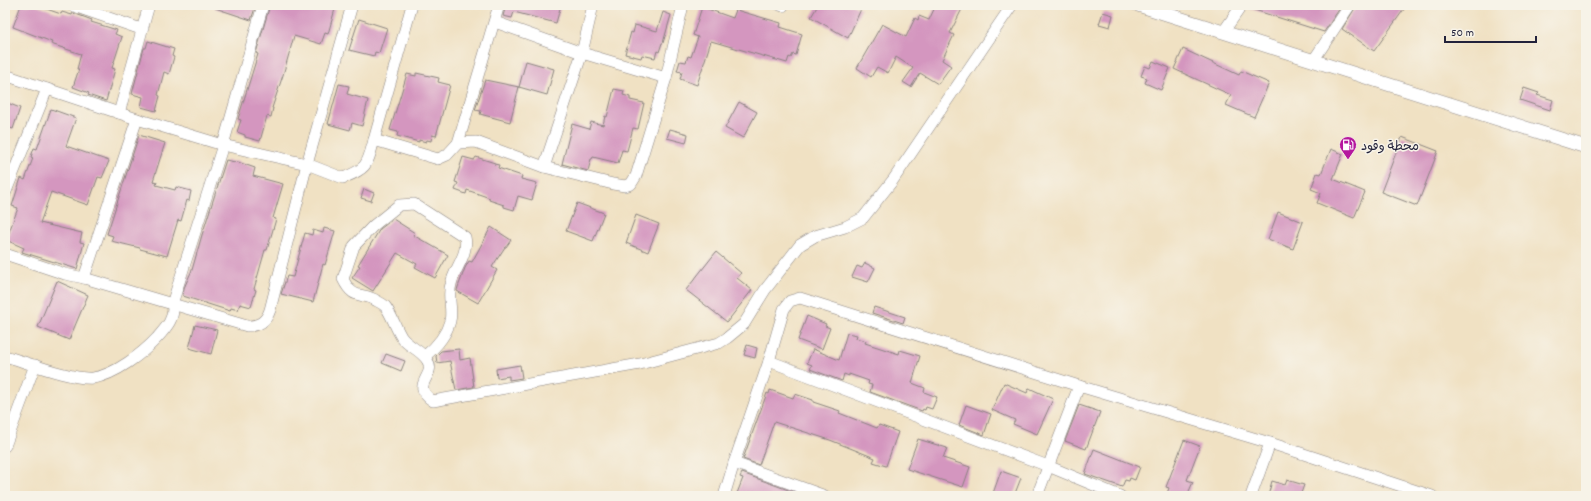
<svg xmlns="http://www.w3.org/2000/svg" width="1591" height="501" viewBox="0 0 1591 501" font-family="Dekko,'Playpen Sans Arabic',sans-serif">
<style>
.building{fill:#d496bf}
.lines{fill:none;stroke-linecap:round;stroke-linejoin:round}
.minor-casing{stroke:#89827f;stroke-width:12}
.tertiary-casing{stroke:#89827f;stroke-width:14}
.minor{stroke:#fff;stroke-width:11}
.tertiary{stroke:#fff;stroke-width:13}
.labels{text-anchor:middle;stroke-width:3;stroke-linejoin:round;paint-order:stroke}
.poi-label{font-size:13px;fill:#22223b;stroke:#f7f3e8;text-anchor:start}
</style>
<rect width="100%" height="100%" fill="#f7f3e8"/>
<filter id="ink" filterUnits="userSpaceOnUse"><feTurbulence type="fractalNoise" baseFrequency=".025" numOctaves="2"/><feDisplacementMap in="SourceGraphic" scale="8" xChannelSelector="R" yChannelSelector="G"/><feConvolveMatrix kernelMatrix="1 2 1 2 8 2 1 2 1" color-interpolation-filters="sRGB"/></filter>
<filter id="wash" filterUnits="userSpaceOnUse"><feTurbulence type="fractalNoise" baseFrequency=".012" numOctaves="4" result="noise"/><feDisplacementMap in="SourceGraphic" scale="16" xChannelSelector="R" yChannelSelector="G"/><feGaussianBlur stdDeviation="0.9" result="paint"/><feColorMatrix in="noise" values="0 0 0 0 0 0 0 0 0 0 0 0 0 0 0 0 0 1.4 0 .05"/><feComposite in="paint" operator="in"/></filter>
<g filter="url(#wash)">
<rect width="100%" height="100%" fill="#f0e1c3"/>
<g id="blocks">
<!-- building -->
<g class="building">
<polygon points="21,5 35,5 61,14 62,12 72,15 73,13 92,20 91,22 117,30 115,34 122,37 112,68 115,69 106,101 88,95 89,93 73,87 79,69 77,69 81,54 51,44 52,42 13,27"/>
<polygon points="216,5 256,5 251,20 215,8"/>
<polygon points="270,5 319,5 335,9 328,34 325,33 321,44 294,36 283,75 272,108 273,108 271,117 267,116 260,141 245,137 245,135 237,132 241,120 238,119 258,54 256,53"/>
<polygon points="506,5 561,5 556,23 514,12 512,18 503,16"/>
<polygon points="818,5 852,5 861,9 848,38 811,17"/>
<polygon points="936,5 964,5 950,33 954,35 942,60 951,66 938,84 920,73 911,87 903,82 913,68 896,57 888,73 877,67 871,77 857,68 882,24 906,37 915,18 918,20 919,16 929,20"/>
<polygon points="1249,5 1342,5 1324,32 1248,8"/>
<polygon points="1357,5 1407,5 1374,51 1342,29"/>
<polygon points="702,7 733,18 736,10 781,23 780,27 802,34 796,55 793,54 791,58 789,57 787,63 711,41 697,85 680,79 682,72 677,71 680,61 686,62 688,56 691,57 698,37 693,35"/>
<polygon points="663,12 671,15 663,43 662,43 659,52 657,51 655,58 642,55 641,58 625,54 631,32 633,33 635,25 657,31"/>
<polygon points="1103,12 1113,15 1110,27 1099,24"/>
<polygon points="359,19 387,28 379,53 375,52 374,56 349,50"/>
<polygon points="148,41 174,49 172,56 174,57 169,74 164,72 158,95 160,96 156,111 141,107 143,97 132,94 144,48 146,48"/>
<polygon points="1183,49 1239,75 1241,71 1269,83 1254,117 1226,105 1231,95 1174,69"/>
<polygon points="526,61 554,69 547,95 519,87"/>
<polygon points="1153,61 1170,68 1161,90 1145,83 1147,78 1141,76 1145,66 1150,68"/>
<polygon points="416,73 439,78 438,82 450,85 436,136 432,135 431,141 427,140 426,142 419,140 419,142 397,136 398,132 390,130 407,74 416,76"/>
<polygon points="485,80 519,87 510,122 480,114 481,111 475,110"/>
<polygon points="339,84 349,86 347,94 368,100 362,126 352,123 350,130 328,124"/>
<polygon points="1524,88 1539,93 1537,95 1553,100 1550,110 1520,100"/>
<polygon points="614,89 624,91 623,95 630,97 630,100 644,103 638,129 633,128 627,151 622,150 618,163 593,157 592,159 591,159 588,171 562,164 572,124 589,129 591,122 603,125 605,116 607,117"/>
<polygon points="5,102 20,108 13,129 5,126"/>
<polygon points="739,102 757,112 743,138 725,128"/>
<polygon points="51,109 76,118 66,146 109,161 102,178 98,177 88,205 51,192 40,223 82,233 80,242 84,243 77,269 22,252 24,248 6,240 18,208 12,206 21,178 25,180 33,158 31,157 34,148 37,149"/>
<polygon points="670,129 688,134 686,143 667,138"/>
<polygon points="139,135 165,143 153,181 157,182 156,185 175,190 176,187 191,191 189,201 187,200 181,221 178,220 167,256 140,249 140,248 111,241 113,236 107,234"/>
<polygon points="1402,137 1438,151 1417,206 1381,192"/>
<polygon points="1331,149 1343,154 1333,179 1365,192 1354,218 1317,203 1321,193 1311,189 1317,173 1321,174"/>
<polygon points="463,157 474,160 476,157 495,163 494,164 499,165 498,168 522,176 521,179 537,183 532,200 518,196 514,210 504,207 504,205 489,200 490,198 467,190 466,194 455,190 458,183 455,182"/>
<polygon points="226,160 235,162 235,161 255,168 253,176 283,184 273,218 276,219 267,250 265,250 254,289 256,290 251,307 240,304 238,310 231,308 230,311 183,296 184,288 192,270 202,235"/>
<polygon points="364,189 374,193 371,201 361,198"/>
<polygon points="577,203 604,213 593,241 566,231"/>
<polygon points="1278,212 1303,222 1293,249 1268,239"/>
<polygon points="636,215 659,224 648,252 626,243"/>
<polygon points="393,219 415,233 413,235 448,255 435,278 415,267 417,264 397,253 373,291 352,278 360,266 358,265 380,229"/>
<polygon points="491,227 511,240 506,247 505,247 492,267 497,270 478,303 457,291 457,290 465,268 469,261 472,262"/>
<polygon points="324,228 335,231 325,265 323,264 313,302 281,294 287,276 293,277 305,233 312,235 313,230 323,233"/>
<polygon points="716,252 741,273 737,278 752,290 727,322 686,290"/>
<polygon points="865,263 875,268 868,282 852,277 857,266 862,268"/>
<polygon points="57,281 88,295 69,340 38,327"/>
<polygon points="874,307 905,317 903,323 872,313"/>
<polygon points="807,316 826,324 825,326 830,328 822,349 798,340"/>
<polygon points="195,325 217,330 211,354 189,348"/>
<polygon points="847,333 857,335 856,338 866,341 865,343 899,354 900,350 920,356 912,383 925,388 924,392 937,397 932,409 926,407 925,410 923,409 922,411 870,392 872,385 868,384 869,381 849,374 849,376 844,374 842,381 810,369 812,365 807,363 813,349 839,360"/>
<polygon points="747,345 757,348 755,358 744,355"/>
<polygon points="459,349 460,360 470,358 474,387 456,390 450,361 437,363 436,356 441,351"/>
<polygon points="386,354 405,361 401,371 382,363"/>
<polygon points="520,365 522,378 509,380 509,376 497,378 496,369"/>
<polygon points="1004,383 1027,393 1029,388 1053,399 1037,434 1013,424 1015,420 992,410"/>
<polygon points="770,390 793,398 795,394 813,400 813,402 840,411 839,413 877,428 879,425 898,432 886,466 873,462 875,458 830,440 774,422 759,465 743,459 767,393 769,394"/>
<polygon points="966,405 991,414 984,435 959,425"/>
<polygon points="1079,405 1100,412 1086,449 1065,441"/>
<polygon points="918,439 947,448 943,458 970,467 963,487 907,469"/>
<polygon points="1184,440 1200,446 1187,480 1193,482 1187,496 1166,496 1169,488 1166,487"/>
<polygon points="1094,449 1140,467 1135,480 1130,478 1129,481 1125,480 1122,487 1085,474"/>
<polygon points="1001,471 1021,478 1014,496 992,496"/>
<polygon points="742,473 802,495 802,496 736,496 743,478 740,477"/>
<polygon points="1287,480 1304,485 1300,496 1268,496 1272,481 1285,485"/>
</g>
</g>
</g>
<g filter="url(#ink)">
<use href="#blocks" fill-opacity="0" stroke="#89827f" stroke-width="1"/>
<g class="lines">
<defs>
<g id="minor">
<polyline points="71,5 141,29"/>
<polyline points="780,5 783,6"/>
<polyline points="495,22 582,53 666,78"/>
<polyline points="1224,31 1242,5"/>
<polyline points="1313,61 1350,5"/>
<path d="M5,75l132,44 86,26 84,19 36,14c25,-10 24,-13 31,-38l64,19 9,-4 11,-12 41,-138"/>
<polyline points="119,113 149,5"/>
<polyline points="374,140 412,5"/>
<polyline points="458,143 476,142 544,167 613,184 625,186 631,184 636,176 666,78 683,5"/>
<polyline points="544,167 582,53 593,5"/>
<polyline points="5,194 47,89"/>
<path d="M5,254l60,20 19,4 163,48c12,0 19,-4 23,-16l37,-146 45,-159"/>
<polyline points="84,278 137,119"/>
<path d="M5,356c21,6 68,24 88,22 22,-3 50,-25 64,-40 9,-10 19,-21 15,-34l51,-159 40,-140"/>
<path d="M425,356c11,-9 21,-20 25,-35 3,-12 -3,-25 1,-37 3,-15 18,-30 14,-47l-51,-33 -15,1 -26,21 -19,20 -11,33c11,23 19,12 34,22 2,1 6,3 8,5 6,7 11,23 17,32 7,9 19,12 25,22 11,16 -19,24 6,41l207,-37 79,-21 8,-5 17,-14 21,-34 35,-45 15,-9 30,-9 18,-9 30,-38 119,-175"/>
<polyline points="769,361 1048,466 1120,496"/>
<polyline points="5,446 35,365"/>
<polyline points="734,463 825,496"/>
<polyline points="724,496 734,463 769,361 784,309 790,301 800,298 1079,386 1270,443 1432,496"/>
<polyline points="1037,496 1079,386"/>
<polyline points="1251,496 1270,443"/>
</g>
<polyline id="tertiary" points="1138,5 1586,147"/>
</defs>
<!-- minor casing -->
<use href="#minor" class="minor-casing"/>
<!-- tertiary casing -->
<use href="#tertiary" class="tertiary-casing"/>
<!-- minor -->
<use href="#minor" class="minor"/>
<!-- tertiary -->
<use href="#tertiary" class="tertiary"/>
</g>
</g>
<!-- icons -->
<defs>
<symbol id="fuel-pin" viewBox="-11 -11 22 30"><path d="M0 17L-7.5 6A9.5 9.5 0 1 1 7.5 6Z" fill="#b5179e" stroke="#f7f3e8"/><path d="M-5.5-6h7V0h2V4h1.3V-2.5L3-4.5l.8-.8L6-3V5H2.5V1h-1V6h-7ZM-4.2-4.7v3.2H.2V-4.7Z" fill="#fff"/></symbol>
</defs>
<g fill-rule="evenodd">
<use href="#fuel-pin" x="1338" y="135" width="20" height="27"/>
</g>
<g class="labels">
<!-- poi labels -->
<g class="poi-label">
<text x="1361" y="150">محطة وقود</text>
</g>
</g>
<!-- margin -->
<rect width="1591" height="501" fill="none" stroke="#f7f3e8" stroke-width="20"/>
<!-- scale -->
<path d="M1445 36v6h91v-6" fill="none" stroke="#22223b" stroke-width="2"/>
<text x="1451" y="36" font-size="12" fill="#22223b" stroke="#f7f3e8" stroke-width="3" paint-order="stroke">50 m</text>
</svg>
